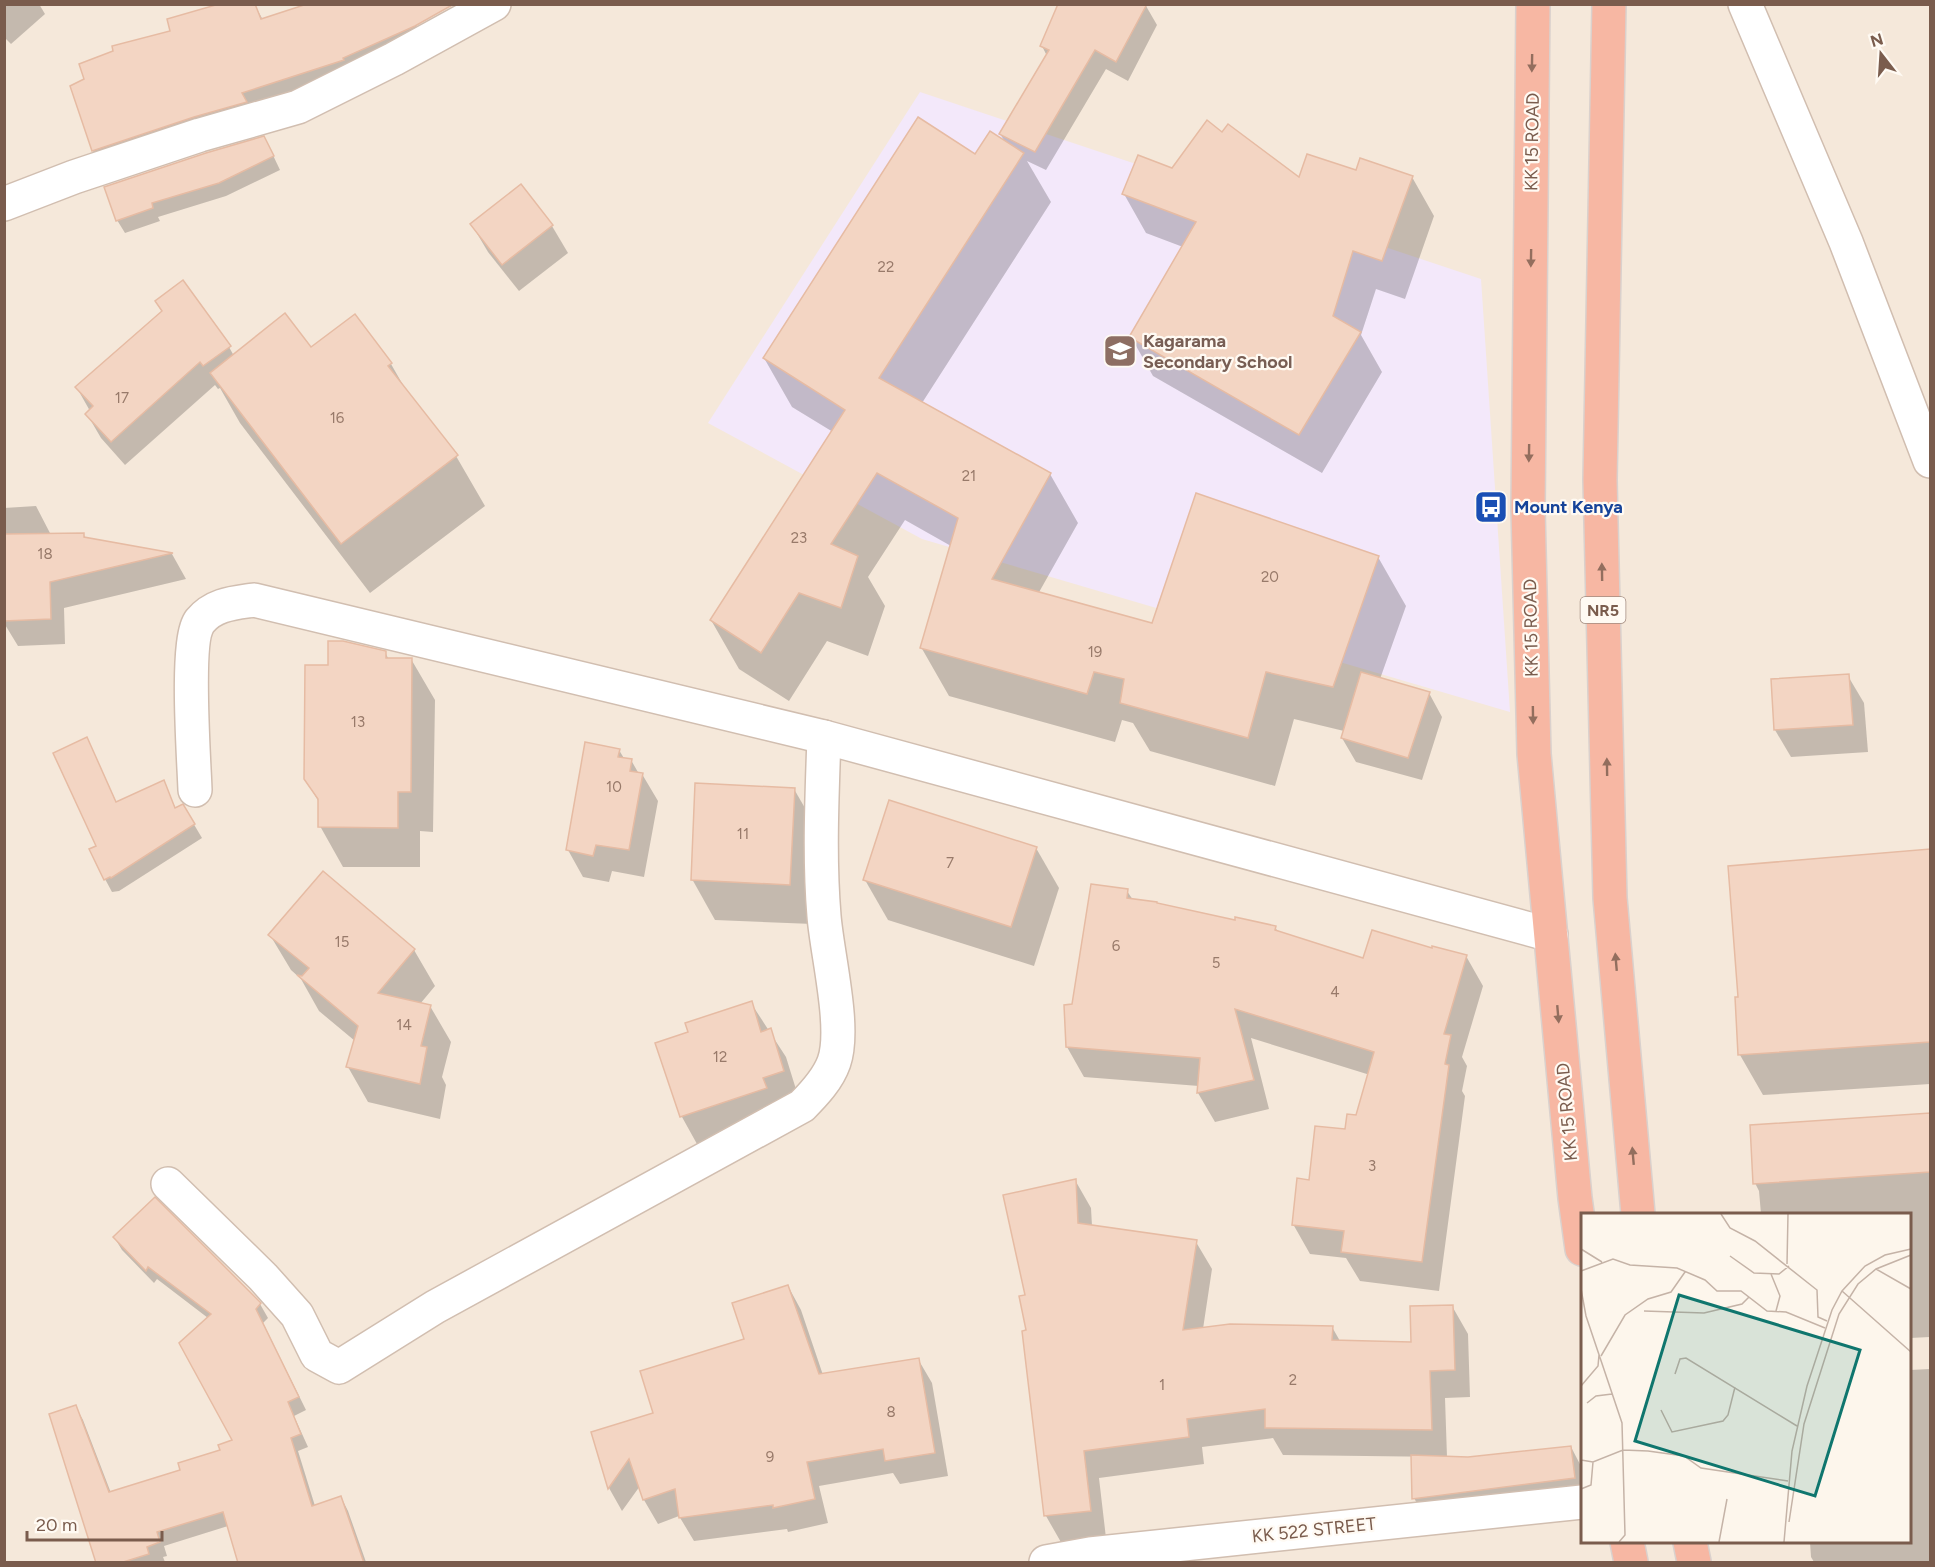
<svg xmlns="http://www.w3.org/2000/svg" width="1935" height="1567" viewBox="0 0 1935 1567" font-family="Figtree,sans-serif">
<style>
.residential{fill:#f5e8da;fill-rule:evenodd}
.education{fill:#f3e8fa}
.shadow{fill:#0003}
.building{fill:#f3d5c3;stroke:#e6bba3;stroke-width:1.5}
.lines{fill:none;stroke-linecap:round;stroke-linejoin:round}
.minor-casing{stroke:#d1beb0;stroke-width:36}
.highway-casing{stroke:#dad1cd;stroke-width:36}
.minor{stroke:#fff;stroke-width:33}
.highway{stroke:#f7b7a3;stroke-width:33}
.oneway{fill:#936e5e}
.labels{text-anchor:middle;stroke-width:4.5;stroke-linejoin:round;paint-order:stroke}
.number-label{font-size:15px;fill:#987a6a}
.shield{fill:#fffaf3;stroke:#a28b7f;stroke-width:1.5}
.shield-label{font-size:16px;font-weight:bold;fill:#7a5c4d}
.street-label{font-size:18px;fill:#7a5c4d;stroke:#fffaf3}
.education-label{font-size:18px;font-weight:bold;fill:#785e54;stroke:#fffaf3;text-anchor:start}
.transit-label{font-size:18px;font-weight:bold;fill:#164399;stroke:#fffaf3;text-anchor:start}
.inset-road{fill:none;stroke:#c5b3a7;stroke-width:1.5}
.view{fill:#0f766e;fill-opacity:0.15;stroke:#0f766e;stroke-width:3}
.inset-edge{fill:none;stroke:#7a5c4d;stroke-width:3}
</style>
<rect width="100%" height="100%" fill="#fdf6ec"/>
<!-- residential -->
<path class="residential" d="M5,5h1925v1557h-1925zM1582,1214h328v328h-328z"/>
<!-- education -->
<polygon class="education" points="920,92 1481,279 1510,712 922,539 708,423"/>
<!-- shadow -->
<g class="shadow">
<polygon points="4,4 39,4 45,14 11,44 4,37"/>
<polygon points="254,4 263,20 407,4 425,48 105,171 93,151 72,87 171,32"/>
<polygon points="1143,4 1146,6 1157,25 1128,81 1106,69 1046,170 1027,161 1051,202 922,403 1050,474 1078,523 1038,594 1153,625 1378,557 1406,606 1380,679 1429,693 1442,717 1422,780 1356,762 1342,738 1344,731 1294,719 1275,786 1150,751 1133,723 1122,720 1115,742 949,696 921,647 951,546 905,520 868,577 885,606 868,656 827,641 789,701 739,669 711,620 833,432 792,407 764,358 976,156 1006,143 1000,134 1047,56 1042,46"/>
<polygon points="1222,134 1300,180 1357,172 1412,177 1434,216 1405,299 1376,289 1361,335 1382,372 1322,473 1153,376 1131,337 1183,247 1146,233 1124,194 1172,170"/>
<polygon points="271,151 280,170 226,196 158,217 160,221 125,233 117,220 106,188"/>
<polygon points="472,225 552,226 568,253 519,291 488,252"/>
<polygon points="355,316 391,364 407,392 456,456 485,506 370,593 240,423 220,388 218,389 215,385 125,465 101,438 87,414 90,411 77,388 229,347 234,356 311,349"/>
<polygon points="36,506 51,535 83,534 86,538 172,554 186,579 64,608 65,644 18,646 4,623 4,508"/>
<polygon points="385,652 389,660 411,659 435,700 433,832 420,831 420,867 343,867 320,826 320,804 305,778 329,666"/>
<polygon points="1848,676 1864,703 1868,752 1791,757 1775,730"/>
<polygon points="87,739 117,804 163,782 176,809 183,806 202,838 119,891 112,892 105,879 98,847"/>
<polygon points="619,750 625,760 631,760 639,774 642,774 658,801 644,877 612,871 609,882 583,877 568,850"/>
<polygon points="794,789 817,829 813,924 715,920 692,879"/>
<polygon points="1036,848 1059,888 1034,966 888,920 865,880"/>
<polygon points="1930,850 1930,1084 1763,1095 1740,1055 1740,998 1730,868"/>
<polygon points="323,873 414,950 435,986 420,1004 430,1006 451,1042 442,1077 446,1085 440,1119 368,1102 348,1067 355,1041 319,1011 301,979 291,970 270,935"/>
<polygon points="1127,891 1133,900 1236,922 1275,927 1278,932 1364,960 1433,950 1466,956 1483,986 1462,1057 1467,1066 1462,1091 1465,1096 1439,1291 1360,1281 1346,1258 1310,1254 1293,1224 1310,1182 1357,1116 1370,1075 1251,1038 1269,1109 1215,1122 1198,1093 1199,1086 1084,1077 1067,1047 1074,1006"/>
<polygon points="751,1003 786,1057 799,1099 781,1116 697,1144 682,1117 657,1044 690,1033"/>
<polygon points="1930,1114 1930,1337 1910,1338 1910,1214 1761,1214 1759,1191 1755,1183 1751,1127"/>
<polygon points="1075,1180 1091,1208 1092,1226 1196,1242 1212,1269 1203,1329 1332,1327 1340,1341 1412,1344 1452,1306 1468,1334 1470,1397 1445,1398 1447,1457 1283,1455 1273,1438 1202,1447 1204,1464 1099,1478 1106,1538 1062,1544 1046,1516 1023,1332 1028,1331 1027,1296"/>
<polygon points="154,1199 260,1304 268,1318 263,1323 306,1410 294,1416 308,1447 298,1451 315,1506 341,1497 348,1511 366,1562 239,1562 228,1526 164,1546 167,1556 163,1557 165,1562 98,1562 76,1407 83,1420 111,1493 182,1471 222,1451 234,1440 208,1318 157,1279 154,1283 122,1250 114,1237"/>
<polygon points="788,1286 801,1310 823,1375 918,1359 932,1383 948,1476 900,1484 893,1473 819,1486 828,1523 788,1532 787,1529 694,1541 679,1516 658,1524 644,1500 640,1486 622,1511 609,1488 592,1433 654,1414 746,1340"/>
<polygon points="1930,1369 1930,1562 1814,1562 1811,1557 1810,1542 1910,1542 1910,1370"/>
<polygon points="1571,1447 1582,1468 1582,1502 1427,1521 1414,1498"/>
</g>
<!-- building -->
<g class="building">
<polygon points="219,4 255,4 261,19 307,4 454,4 415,26 343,58 344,60 242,93 247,102 194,117 92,151 70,86 84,79 79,64 113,51 112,46 170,31 167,19"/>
<polygon points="1058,4 1147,4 1116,62 1095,50 1035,152 999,134 1049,50 1040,46"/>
<polygon points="918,117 975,154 990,131 1024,153 879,378 1051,473 992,579 1152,623 1196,493 1379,556 1333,687 1266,672 1248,738 1120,703 1124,679 1094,672 1087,694 920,648 958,518 877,473 831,544 858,556 841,608 799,593 761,653 710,620 845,410 763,358"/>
<polygon points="1207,120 1222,132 1228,124 1299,177 1307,154 1356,170 1360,158 1413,176 1382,261 1353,251 1333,316 1361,332 1299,435 1129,337 1196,222 1122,194 1138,155 1172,168"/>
<polygon points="264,136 274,156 219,183 152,203 153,208 116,221 104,187 206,153"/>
<polygon points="521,184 553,225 502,265 470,224"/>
<polygon points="183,280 231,346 203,366 200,362 111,442 85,414 93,406 75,387 162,311 155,301"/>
<polygon points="285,313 311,347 355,314 392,363 388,366 458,455 341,544 210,373"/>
<polygon points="84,533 84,537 173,553 50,582 51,619 4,621 4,534"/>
<polygon points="328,641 343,641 386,651 386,658 412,658 411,792 398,792 398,828 318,827 318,799 304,779 305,665 328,665"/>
<polygon points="1361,672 1430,692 1408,758 1341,738"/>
<polygon points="1849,674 1853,725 1774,730 1771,679"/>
<polygon points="87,737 116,802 164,780 175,808 183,804 195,824 111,878 110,877 104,880 89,849 96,846 53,753"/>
<polygon points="585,742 620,749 618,757 632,759 630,771 643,773 629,850 596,845 593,856 566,850"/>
<polygon points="695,783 795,788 790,885 691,880"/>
<polygon points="889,800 1037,847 1011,927 863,880"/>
<polygon points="1930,849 1930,1042 1738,1055 1735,997 1738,997 1728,866"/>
<polygon points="323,871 415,949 378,993 431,1005 421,1046 427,1047 420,1084 346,1067 358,1026 297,975 302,976 309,968 268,935"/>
<polygon points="1091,884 1128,889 1127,898 1157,902 1157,903 1235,920 1235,917 1276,926 1275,930 1363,958 1372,930 1432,948 1432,946 1467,955 1444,1034 1451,1035 1445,1064 1449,1065 1422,1262 1341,1252 1344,1231 1292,1225 1297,1178 1309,1180 1315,1126 1345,1129 1347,1114 1356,1115 1374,1052 1235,1009 1254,1080 1197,1093 1200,1058 1066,1047 1064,1005 1072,1004"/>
<polygon points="752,1001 761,1032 771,1028 784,1071 763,1078 767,1088 680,1117 655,1043 688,1032 685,1023"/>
<polygon points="1930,1113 1930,1172 1753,1184 1750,1125"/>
<polygon points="1076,1179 1078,1223 1197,1240 1183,1330 1230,1324 1333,1326 1332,1340 1411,1342 1410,1306 1453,1305 1455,1370 1430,1371 1432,1430 1265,1428 1265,1409 1187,1419 1189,1437 1084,1451 1091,1511 1044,1516 1022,1331 1026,1330 1019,1296 1025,1295 1003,1195"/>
<polygon points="155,1197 261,1303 256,1309 299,1397 288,1402 301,1434 291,1438 312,1506 341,1496 364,1563 238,1563 223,1512 157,1532 160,1542 147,1547 149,1554 120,1563 96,1563 49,1414 76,1405 109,1492 180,1470 178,1463 220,1450 218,1445 232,1440 179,1343 211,1314 148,1267 146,1271 113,1237"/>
<polygon points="788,1285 819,1374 919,1358 935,1453 885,1461 883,1449 807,1462 815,1499 773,1508 773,1505 679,1518 675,1489 643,1500 629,1459 608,1489 591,1432 653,1413 640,1371 744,1339 732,1303"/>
<polygon points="1571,1446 1575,1478 1412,1499 1411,1455 1468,1457"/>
</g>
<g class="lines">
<defs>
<g id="minor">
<polyline points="1745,4 1846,242 1930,461"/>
<polyline points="4,204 74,177 200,135 298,107 394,59 494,4"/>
<path d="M195,790c-1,-30 -10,-150 5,-169 14,-17 34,-18 54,-21l570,137 727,198"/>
<path d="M168,1184l95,93 34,38 20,40 22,12 96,-60 367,-201c13,-13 26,-27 32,-44 12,-34 -7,-108 -10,-146 -5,-60 -2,-119 0,-179"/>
<polyline points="1046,1562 1090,1554 1582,1502"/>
</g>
<g id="highway">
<polyline points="1533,4 1528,509 1534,754 1575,1198 1582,1249"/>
<polyline points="1609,4 1600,480 1610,898 1638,1214"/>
<polyline points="1627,1542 1631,1562"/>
<polyline points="1690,1542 1694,1562"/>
</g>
</defs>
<!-- minor casing -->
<use href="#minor" class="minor-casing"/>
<!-- highway casing -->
<use href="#highway" class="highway-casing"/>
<!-- minor -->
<use href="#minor" class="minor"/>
<!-- highway -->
<use href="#highway" class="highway"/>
</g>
<!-- one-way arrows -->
<defs><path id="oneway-solid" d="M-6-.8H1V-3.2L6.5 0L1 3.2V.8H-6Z" transform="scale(1.5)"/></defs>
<g class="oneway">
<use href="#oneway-solid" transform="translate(1532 63) rotate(91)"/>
<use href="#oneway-solid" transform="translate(1531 258) rotate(91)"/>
<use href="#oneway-solid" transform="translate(1529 453) rotate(91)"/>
<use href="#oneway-solid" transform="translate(1602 572) rotate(-91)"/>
<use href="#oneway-solid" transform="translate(1533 715) rotate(89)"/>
<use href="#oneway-solid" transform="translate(1607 767) rotate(-91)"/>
<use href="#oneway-solid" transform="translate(1616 962) rotate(-95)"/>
<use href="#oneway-solid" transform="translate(1558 1014) rotate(85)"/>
<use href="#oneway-solid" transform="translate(1633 1156) rotate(-95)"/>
</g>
<!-- icons -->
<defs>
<symbol id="school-square" viewBox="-11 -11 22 22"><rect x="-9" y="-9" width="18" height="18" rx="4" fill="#8d6e63" stroke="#fffaf3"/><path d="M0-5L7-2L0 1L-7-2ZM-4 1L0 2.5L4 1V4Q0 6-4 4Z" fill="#fff"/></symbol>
<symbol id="bus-square" viewBox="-11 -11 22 22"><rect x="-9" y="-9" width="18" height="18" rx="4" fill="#1a4fb4" stroke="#fffaf3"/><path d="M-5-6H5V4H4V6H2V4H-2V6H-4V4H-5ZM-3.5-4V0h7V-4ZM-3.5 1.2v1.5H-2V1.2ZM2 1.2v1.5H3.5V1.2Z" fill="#fff"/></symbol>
</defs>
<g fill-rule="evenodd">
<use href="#school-square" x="1101" y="332" width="38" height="38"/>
<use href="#bus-square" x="1472" y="488" width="38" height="38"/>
</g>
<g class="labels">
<!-- number labels -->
<g class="number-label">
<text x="886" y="272">22</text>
<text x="122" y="403">17</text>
<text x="337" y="423">16</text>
<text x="969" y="481">21</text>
<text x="799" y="543">23</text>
<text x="45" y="559">18</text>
<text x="1270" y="582">20</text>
<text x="1095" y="657">19</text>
<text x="358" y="727">13</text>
<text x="614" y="792">10</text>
<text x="743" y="839">11</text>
<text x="950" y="868">7</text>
<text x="342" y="947">15</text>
<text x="1116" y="951">6</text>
<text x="1216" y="968">5</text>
<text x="1335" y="997">4</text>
<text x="404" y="1030">14</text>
<text x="720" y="1062">12</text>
<text x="1372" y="1171">3</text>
<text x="1293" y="1385">2</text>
<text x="1162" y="1390">1</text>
<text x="891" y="1417">8</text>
<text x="770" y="1462">9</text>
</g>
<!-- shield labels -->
<rect class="shield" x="1580.5" y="597" width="45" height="26" rx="4.5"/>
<g class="shield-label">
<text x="1603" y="616">NR5</text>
</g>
<!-- street labels -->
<g class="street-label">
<text transform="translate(1532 142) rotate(-89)" y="6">KK 15 ROAD</text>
<text transform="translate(1531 628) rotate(-91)" y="6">KK 15 ROAD</text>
<text transform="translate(1567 1112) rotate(-95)" y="6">KK 15 ROAD</text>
<text transform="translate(1314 1530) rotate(-6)" y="6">KK 522 STREET</text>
</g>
<!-- education labels -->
<g class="education-label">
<text x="1143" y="347">Kagarama<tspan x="1143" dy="21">Secondary School</tspan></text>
</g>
<!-- transit labels -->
<g class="transit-label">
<text x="1514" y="513">Mount Kenya</text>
</g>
</g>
<!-- overview -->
<g transform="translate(1581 1213)">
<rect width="330" height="330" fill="#fdf6ec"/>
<path class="inset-road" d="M140,1l9,14 25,13 62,49 1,27 9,4M0,36l21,13M149,43l24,17 25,1 10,-8M206,51l1,-50M295,56l35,20M0,58l32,-12 17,6 47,3 28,12 12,11h24l26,20 19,1 39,16M190,61l9,22 -4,15M0,76l5,27 36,107 3,112 -6,7M261,78l69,61M63,98l60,2 38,-9 7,-7M20,143l24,-41 23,-16 23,-7 14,-20M94,161l5,-15 6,-1 111,68M0,173l17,-20 1,-11M6,190l9,-7 16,-2M80,197l11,22 51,-11 5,-6 7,-28M0,247l12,2 30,-12 25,1 36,5 17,12 87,13M0,276l10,-4 2,-23M208,309l15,-98 35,-110 19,-30 18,-15 35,-14M138,329l8,-43M203,329l8,-91 15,-65 25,-76 10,-19 23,-25 20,-11 26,-6"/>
<path class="view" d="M98,82l181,55 -45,146 -180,-55z"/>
<rect width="330" height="330" class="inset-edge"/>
</g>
<!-- border -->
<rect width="1935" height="1567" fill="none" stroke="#7a5c4d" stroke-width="12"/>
<!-- north arrow -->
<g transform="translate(1881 54) rotate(343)" stroke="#fffaf3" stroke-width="4.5" paint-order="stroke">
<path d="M0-4.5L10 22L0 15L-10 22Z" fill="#7a5c4d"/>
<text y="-9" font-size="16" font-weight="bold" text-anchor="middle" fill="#7a5c4d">N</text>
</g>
<!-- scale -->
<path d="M27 1531v9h135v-9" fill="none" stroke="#7a5c4d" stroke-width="3"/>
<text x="36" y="1531" font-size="18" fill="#7a5c4d" stroke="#fffaf3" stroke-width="4.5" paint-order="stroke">20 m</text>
</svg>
